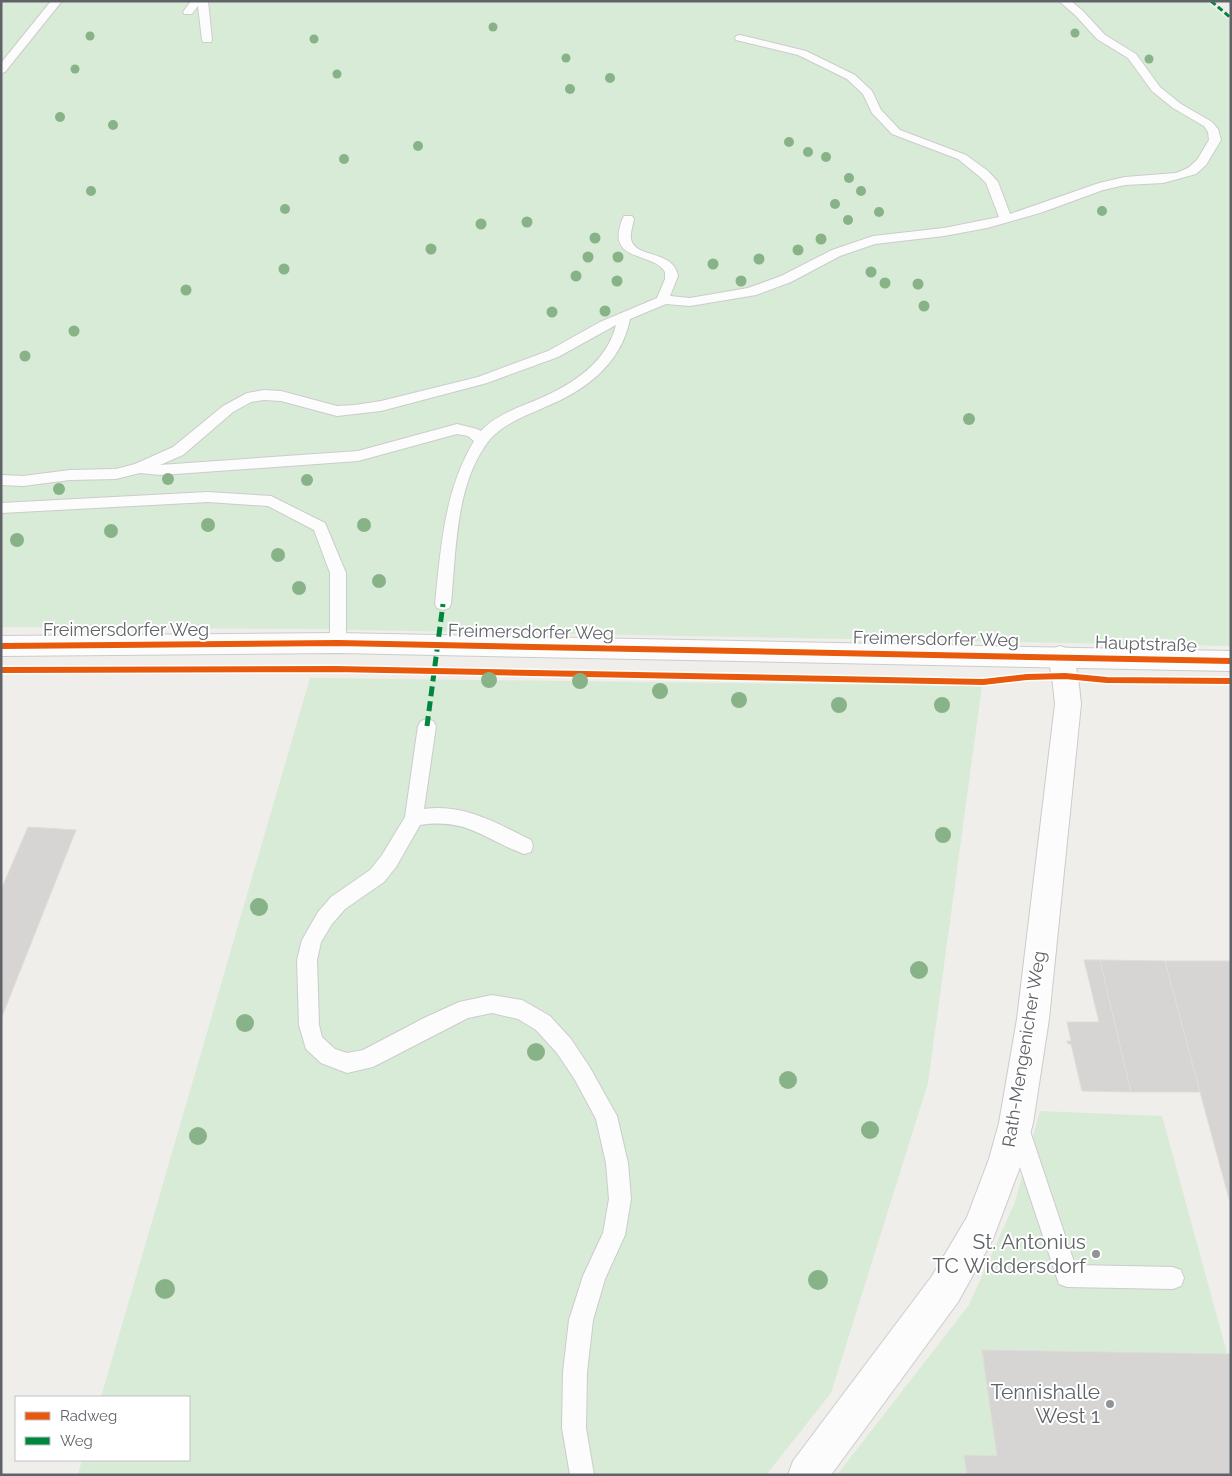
<svg xmlns="http://www.w3.org/2000/svg" width="1232" height="1476" viewBox="0 0 1232 1476" font-family="Raleway,sans-serif">
<style>
.green{fill:#d8ebd6}
.building{fill:#d6d5d3;stroke:#deddd9}
.lines{fill:none;stroke-linecap:round;stroke-linejoin:round}
.service-casing{stroke:#cbcccc;stroke-width:2}
.minor-casing{stroke:#cbcccc;stroke-width:2}
.tertiary-casing{stroke:#cbcccc;stroke-width:2}
.service{fill:#fdfcfc;fill-rule:evenodd}
.minor{fill:#fdfcfc;fill-rule:evenodd}
.tertiary{fill:#fdfcfc;fill-rule:evenodd}
.quiet-far1{stroke:#00873e;stroke-width:3;stroke-dasharray:6 3;stroke-linecap:butt}
.quiet{stroke:#00873e;stroke-width:5;stroke-dasharray:10 5;stroke-linecap:butt}
.cycleway-casing{stroke:#fff;stroke-width:9}
.cycleway{stroke:#e8590c;stroke-width:6}
.tree{fill:#88b388}
.poi-dot{fill:#919496;stroke:#fff;stroke-width:2}
.labels{text-anchor:middle;stroke-width:4;stroke-linejoin:round;paint-order:stroke}
.street-label{font-size:18px;fill:#5f6368;stroke:#fff}
.near-poi-label{font-size:21px;fill:#5f6368;stroke:#fff;text-anchor:end}
</style>
<rect width="100%" height="100%" fill="#efeeea"/>
<!-- green -->
<g class="green">
<polygon points="1,1 1206,1 1231,22 1231,646 298,629 1,627"/>
<polygon points="310,678 982,686 928,1083 831,1393 766,1475 78,1475 82,1460 189,1460 189,1397 101,1397"/>
<polygon points="1040,1111 1162,1116 1227,1353 1231,1354 1231,1475 837,1475 969,1305 1015,1202"/>
</g>
<!-- building -->
<g class="building">
<polygon points="28,827 76,830 1,1019 1,890"/>
<polygon points="1084,960 1100,960 1131,1092 1082,1091 1071,1044 1068,1044 1067,1041 1071,1041 1067,1022 1099,1022"/>
<polygon points="1100,960 1165,961 1200,1092 1131,1092"/>
<polygon points="1165,961 1231,961 1231,1206 1200,1092"/>
<polygon points="982,1350 1231,1354 1231,1475 967,1475 964,1455 997,1456"/>
</g>
<g class="lines">
<defs>
<g id="service">
<polygon points="51,1 62,1 5,72 1,73 1,63"/>
<polygon points="191,1 208,1 212,40 211,42 203,42 202,40 198,6 192,14 184,14 183,12"/>
<path d="M1059,1h12l12,10 22,24 31,19 24,33 21,17 31,18 6,7 3,11 -15,25 -10,9 -33,9 -38,2 -22,5 -63,23 -53,15 -43,8 -69,8 -35,12 -49,26 -35,13 -66,11 -24,-2 -36,15c-9,45 -45,72 -85,88 -22,10 -46,18 -60,39 -30,44 -29,107 -34,158l-2,4 -6,2 -6,-2 -2,-4c6,-57 9,-113 39,-163l-6,-5 -11,-2 -99,27 -197,14 -21,-2 -24,6 -46,1 -47,6 -22,-1v-10l22,1 47,-6 46,-1 19,-5 38,-17 50,-41 24,-13 17,-3 17,1 56,15 18,-1 26,-4 97,-24 70,-26 52,-29 57,-24 8,-19v-7c-11,-19 -51,-11 -46,-41 1,-5 2,-10 5,-15h8l2,3c-1,6 -4,14 -3,20 4,20 42,10 47,37l-8,20 20,2 58,-10 33,-12 51,-26 41,-14 71,-8 55,-11 -13,-34 -6,-6 -22,-18 -66,-25 -20,-21 -9,-19 -16,-15 -49,-24 -62,-15 -1,-2 1,-2 4,-1 66,16 49,24 17,16 9,19 19,20 66,25 22,16 10,11 12,32 89,-31 26,-6 51,-4 12,-5 9,-8 12,-20 -1,-8 -4,-6 -31,-18 -21,-17 -24,-33 -31,-19 -22,-24zM616,325c-9,37 -43,59 -75,73 -21,9 -44,16 -60,33l-4,-2 -20,-5 -99,27 -198,14 23,-10 50,-43 18,-10 13,-2 17,1 56,15 44,-5 106,-28 71,-26z"/>
<polygon points="208,492 271,496 325,523 346,573 346,643 344,648 338,649 332,648 330,643 330,573 314,530 268,506 208,502 1,513 1,503"/>
<path d="M427,719l6,2 3,5 -12,83c39,-6 73,14 107,31l2,6 -2,6 -7,2c-41,-15 -56,-36 -104,-29l-24,42 -12,15 -39,27 -13,15 -11,18 -4,18 2,65 3,12 13,12 12,4 16,-3 61,-32 35,-16 33,-7 30,5 28,16 21,23 18,27 28,50 11,47 3,36 -6,36 -20,44 -12,41 -6,52 -1,56 8,47h-24l-8,-47 1,-56 6,-52 14,-44 20,-43 6,-34 -3,-36 -10,-44 -21,-39 -18,-27 -21,-23 -18,-11 -26,-6 -24,5 -95,49 -26,6 -26,-10 -15,-14 -7,-24 -2,-65 5,-20 16,-28 13,-15 39,-27 12,-15 23,-38 13,-91 3,-5z"/>
<polygon points="1017,1114 1025,1117 1028,1125 1075,1265 1173,1267 1181,1270 1184,1278 1181,1286 1173,1289 1067,1287 1059,1284 1006,1125 1009,1117"/>
</g>
<path id="minor" d="M1060,646l9,3c9,17 10,36 12,55l-32,315 -16,104 -10,36 -30,80 -35,63 -127,173h-43l5,-14 139,-185 35,-59 22,-58 10,-36 18,-104 38,-315 -3,-28 -5,-20 4,-7z"/>
<polygon id="tertiary" points="338,633 1231,651 1231,671 338,653 1,656 1,636"/>
</defs>
<!-- service casing -->
<use href="#service" class="service-casing"/>
<!-- minor casing -->
<use href="#minor" class="minor-casing"/>
<!-- tertiary casing -->
<use href="#tertiary" class="tertiary-casing"/>
<!-- service -->
<use href="#service" class="service"/>
<!-- minor -->
<use href="#minor" class="minor"/>
<!-- tertiary -->
<use href="#tertiary" class="tertiary"/>
<!-- quiet-far1 -->
<polyline class="quiet-far1" points="1211,1 1231,18"/>
<!-- quiet -->
<polyline class="quiet" points="427,726 443,604"/>
<defs>
<g id="cycleway">
<polyline points="1,646 338,643 1231,661"/>
<polyline points="1,670 335,669 983,682 1027,677 1065,676 1107,680 1231,681"/>
</g>
</defs>
<!-- cycleway casing -->
<use href="#cycleway" class="cycleway-casing"/>
<!-- cycleway -->
<use href="#cycleway" class="cycleway"/>
</g>
<!-- trees -->
<g class="tree">
<circle cx="493" cy="27" r="4.5"/>
<circle cx="1075" cy="33" r="4.5"/>
<circle cx="90" cy="36" r="4.5"/>
<circle cx="314" cy="39" r="4.5"/>
<circle cx="566" cy="58" r="4.5"/>
<circle cx="1149" cy="59" r="4.5"/>
<circle cx="75" cy="69" r="4.5"/>
<circle cx="337" cy="74" r="4.5"/>
<circle cx="610" cy="78" r="5"/>
<circle cx="570" cy="89" r="5"/>
<circle cx="60" cy="117" r="5"/>
<circle cx="113" cy="125" r="5"/>
<circle cx="789" cy="142" r="5"/>
<circle cx="418" cy="146" r="5"/>
<circle cx="808" cy="152" r="5"/>
<circle cx="826" cy="157" r="5"/>
<circle cx="344" cy="159" r="5"/>
<circle cx="849" cy="178" r="5"/>
<circle cx="91" cy="191" r="5"/>
<circle cx="861" cy="191" r="5"/>
<circle cx="835" cy="204" r="5"/>
<circle cx="285" cy="209" r="5"/>
<circle cx="1102" cy="211" r="5"/>
<circle cx="879" cy="212" r="5"/>
<circle cx="848" cy="220" r="5"/>
<circle cx="527" cy="222" r="5.5"/>
<circle cx="481" cy="224" r="5.5"/>
<circle cx="595" cy="238" r="5.5"/>
<circle cx="821" cy="239" r="5.5"/>
<circle cx="431" cy="249" r="5.5"/>
<circle cx="798" cy="250" r="5.5"/>
<circle cx="588" cy="257" r="5.5"/>
<circle cx="618" cy="257" r="5.5"/>
<circle cx="759" cy="259" r="5.5"/>
<circle cx="713" cy="264" r="5.5"/>
<circle cx="284" cy="269" r="5.5"/>
<circle cx="871" cy="272" r="5.5"/>
<circle cx="576" cy="276" r="5.5"/>
<circle cx="617" cy="281" r="5.5"/>
<circle cx="741" cy="281" r="5.5"/>
<circle cx="885" cy="283" r="5.5"/>
<circle cx="918" cy="284" r="5.5"/>
<circle cx="186" cy="290" r="5.5"/>
<circle cx="924" cy="306" r="5.5"/>
<circle cx="605" cy="311" r="5.5"/>
<circle cx="552" cy="312" r="5.5"/>
<circle cx="74" cy="331" r="5.5"/>
<circle cx="25" cy="356" r="5.5"/>
<circle cx="969" cy="419" r="6"/>
<circle cx="168" cy="479" r="6"/>
<circle cx="307" cy="480" r="6"/>
<circle cx="59" cy="489" r="6"/>
<circle cx="208" cy="525" r="7"/>
<circle cx="364" cy="525" r="7"/>
<circle cx="111" cy="531" r="7"/>
<circle cx="17" cy="540" r="7"/>
<circle cx="278" cy="555" r="7"/>
<circle cx="379" cy="581" r="7"/>
<circle cx="299" cy="588" r="7"/>
<circle cx="489" cy="680" r="8"/>
<circle cx="580" cy="681" r="8"/>
<circle cx="660" cy="691" r="8"/>
<circle cx="739" cy="700" r="8"/>
<circle cx="839" cy="705" r="8"/>
<circle cx="942" cy="705" r="8"/>
<circle cx="943" cy="835" r="8"/>
<circle cx="259" cy="907" r="9"/>
<circle cx="919" cy="970" r="9"/>
<circle cx="245" cy="1023" r="9"/>
<circle cx="536" cy="1052" r="9"/>
<circle cx="788" cy="1080" r="9"/>
<circle cx="870" cy="1130" r="9"/>
<circle cx="198" cy="1136" r="9"/>
<circle cx="818" cy="1280" r="10"/>
<circle cx="165" cy="1289" r="10"/>
</g>
<!-- markers -->
<g class="poi-dot">
<circle cx="1096" cy="1254" r="5"/>
<circle cx="1110" cy="1404" r="5"/>
</g>
<g class="labels">
<!-- street labels -->
<g class="street-label">
<text x="126" y="636">Freimersdorfer Weg</text>
<text transform="translate(531 632) rotate(1)" y="6">Freimersdorfer Weg</text>
<text transform="translate(936 639) rotate(1)" y="6">Freimersdorfer Weg</text>
<text transform="translate(1146 644) rotate(2)" y="6">Hauptstraße</text>
<text transform="translate(1024 1049) rotate(-81)" y="6">Rath-Mengenicher Weg</text>
</g>
<!-- near-poi labels -->
<g class="near-poi-label">
<text x="1086" y="1249">St. Antonius<tspan x="1086" dy="24">TC Widdersdorf</tspan></text>
<text x="1100" y="1399">Tennishalle<tspan x="1100" dy="24">West 1</tspan></text>
</g>
</g>
<!-- border -->
<rect width="1232" height="1476" fill="none" stroke="#5f6368" stroke-width="5"/>
<!-- legend -->
<rect x="15" y="1396" width="175" height="65" fill="#ffffff" stroke="#bfc1c3"/>
<rect x="25" y="1412" width="25" height="8" fill="#e8590c" stroke="#bfc1c3"/>
<text x="60" y="1421" font-size="15" fill="#5f6368">Radweg</text>
<rect x="25" y="1437" width="25" height="8" fill="#00873e" stroke="#bfc1c3"/>
<text x="60" y="1446" font-size="15" fill="#5f6368">Weg</text>
</svg>
